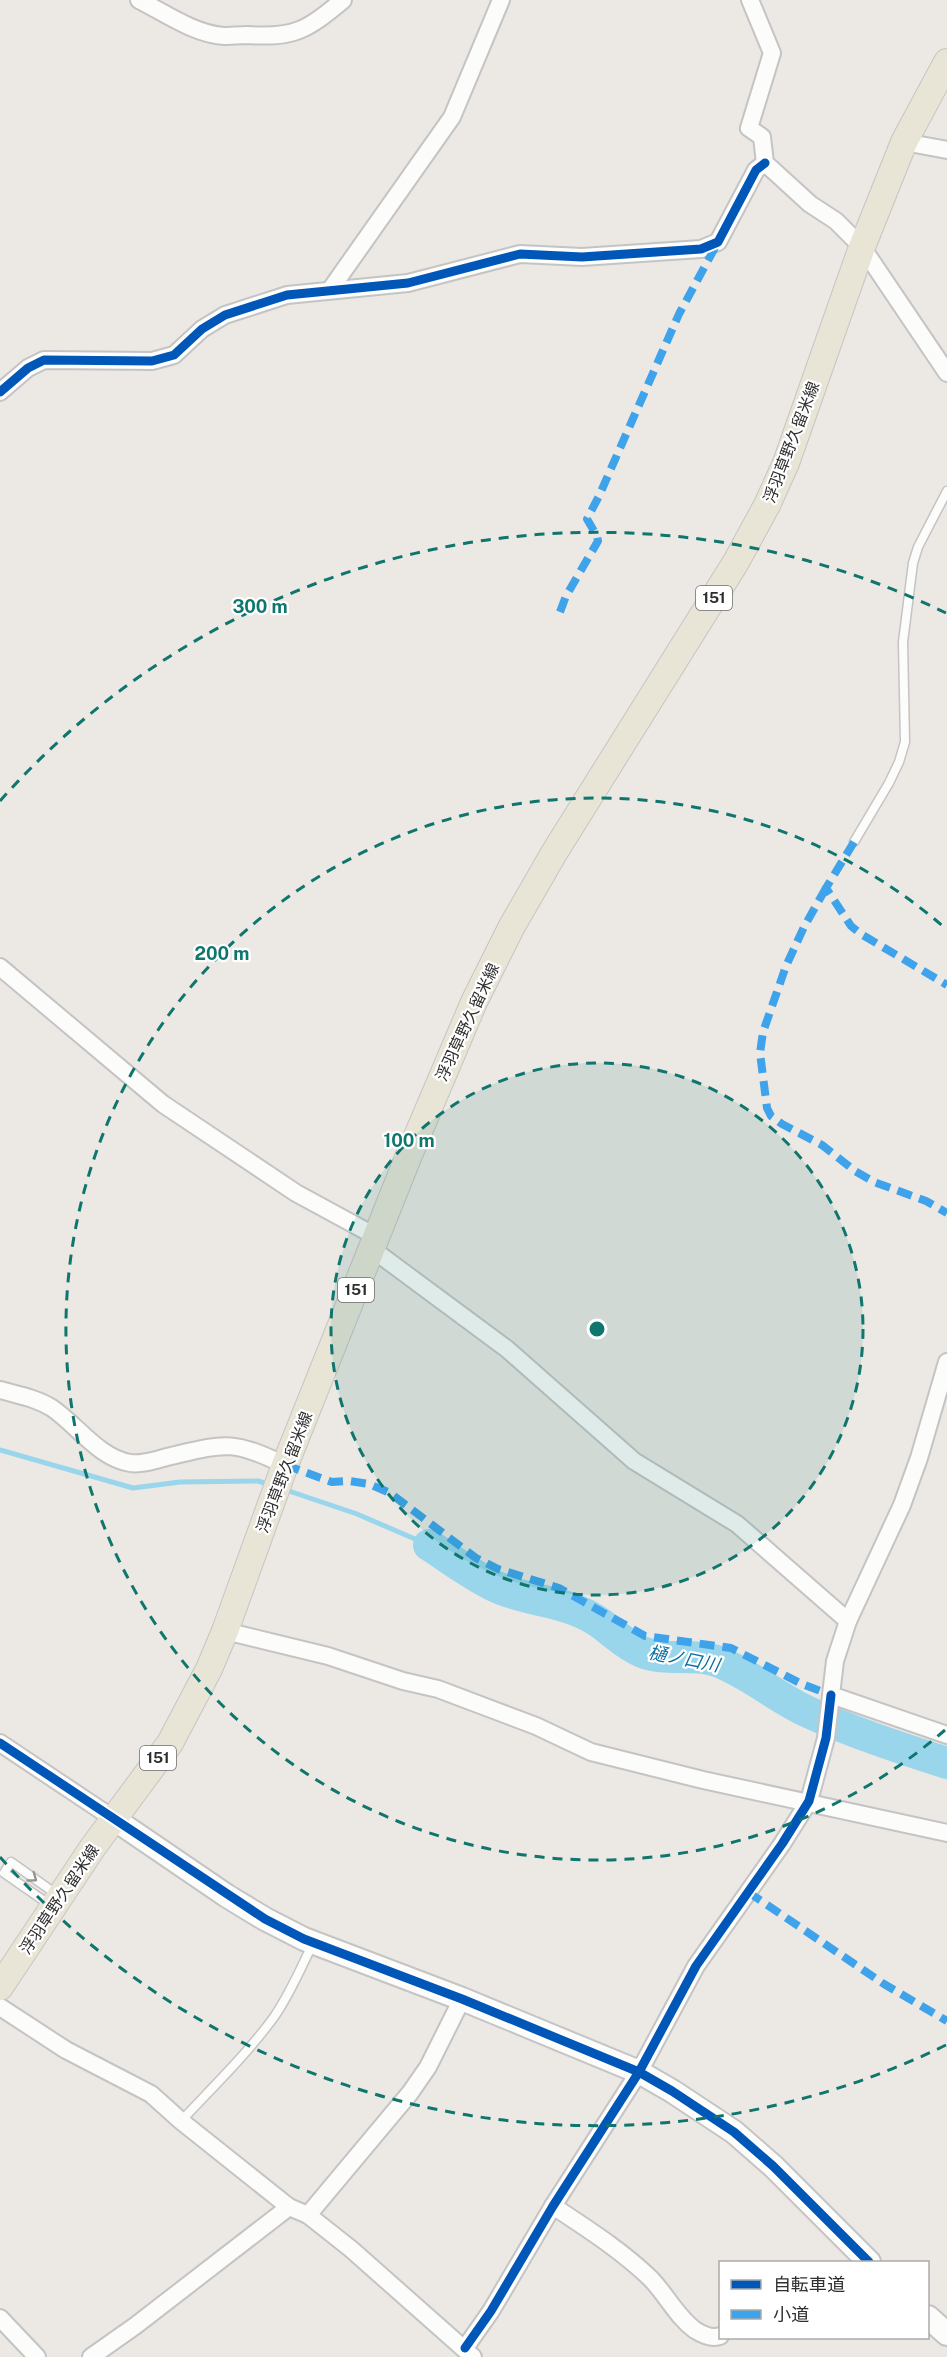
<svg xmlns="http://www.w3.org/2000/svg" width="947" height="2357" viewBox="0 0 947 2357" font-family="'Public Sans','Noto Sans JP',sans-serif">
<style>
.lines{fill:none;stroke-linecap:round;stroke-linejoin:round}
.stream{stroke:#99d6ec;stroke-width:5}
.river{stroke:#99d6ec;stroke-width:32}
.lane-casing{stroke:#c5c4c5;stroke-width:11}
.street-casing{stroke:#c5c4c5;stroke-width:20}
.secondary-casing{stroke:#c5c4c5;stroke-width:26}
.primary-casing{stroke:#c6c5c4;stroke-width:28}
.lane{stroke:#fcfcfb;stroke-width:8}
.street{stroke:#fcfcfb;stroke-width:16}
.secondary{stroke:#fcfcfb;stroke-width:22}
.primary{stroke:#e8e4d6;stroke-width:26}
.quiet{stroke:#3ea3eb;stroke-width:8;stroke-dasharray:15 8;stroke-linecap:butt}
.cycleway-casing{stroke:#fff;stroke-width:13}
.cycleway{stroke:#0057b8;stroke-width:9}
.oneway{stroke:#959594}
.ring{fill:none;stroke:#0f766e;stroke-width:3;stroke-dasharray:10 8}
.labels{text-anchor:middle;stroke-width:4.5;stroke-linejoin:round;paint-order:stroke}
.shield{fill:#fff;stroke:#6d6d6d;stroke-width:1.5}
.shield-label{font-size:15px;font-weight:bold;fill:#2e2e2e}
.street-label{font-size:16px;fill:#2e2e2e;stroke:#fff}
.water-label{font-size:18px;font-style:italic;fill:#0d6fa3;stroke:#fff}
.centre{fill:#0f766e;stroke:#fff;stroke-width:3}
.ring-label{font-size:18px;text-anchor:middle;font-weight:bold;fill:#0f766e;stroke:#fff;stroke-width:4.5;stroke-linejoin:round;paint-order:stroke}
</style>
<rect width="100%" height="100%" fill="#ece8e4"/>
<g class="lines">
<!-- stream -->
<g class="stream">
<polyline points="0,1450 133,1488 180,1482 258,1481 271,1485"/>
<polyline points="283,1489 357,1514 429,1545"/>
</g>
<!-- river -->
<path class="river" d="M429,1545c22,14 45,32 70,43 30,13 66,13 95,31 18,11 26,23 48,33 25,10 52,0 77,10 31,12 57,35 87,49 45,21 94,37 141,52"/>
<defs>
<g id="lane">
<polyline points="854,842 889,783 899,762 905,742 903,642 913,563 918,547 947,491"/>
<polyline points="50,1905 4,1873 11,1862 59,1896"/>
<path d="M181,2121c32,-34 66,-67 93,-104 16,-23 27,-49 39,-74"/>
</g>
<g id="street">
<path d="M139,0c26,13 55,34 85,36 7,0 15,-1 23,-1 47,3 59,-4 96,-35"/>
<polyline points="750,0 772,53 749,128 762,137 765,163 810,204 836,221 862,247 947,373"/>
<polyline points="904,142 947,150"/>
<polyline points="330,290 452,117 501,0"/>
<polyline points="0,392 28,368 44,360 152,361 174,355 202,329 225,315 287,295 408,283 520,254 582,257 701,249 718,242 756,170 765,163"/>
<polyline points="0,967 163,1104 296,1193 377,1237"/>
<polyline points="372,1249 507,1349 634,1461 737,1524 848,1621"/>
<polyline points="947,1362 919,1458 902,1505 848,1621 835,1661 831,1695 947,1735"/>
<path d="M0,1390c18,5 36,8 52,18 25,17 47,50 78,55 13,2 28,-4 41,-7 55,-13 61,-16 114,9"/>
<polyline points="225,1631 328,1656 403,1681 438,1689 536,1726 591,1752 703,1780 947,1833"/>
<polyline points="0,1743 114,1819"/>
<polyline points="0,2007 66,2050 151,2094 181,2121 289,2207 308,2215 351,2249 473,2357"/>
<path d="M553,2206c33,22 68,44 97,72 16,16 26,38 45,52 8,5 17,9 25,6"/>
<polyline points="308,2215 410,2093 428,2067 462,1999"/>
<polyline points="0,2318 37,2357"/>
<polyline points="465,2348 491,2311 553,2206 639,2072 696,1966 782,1844 809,1801 826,1738 831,1695"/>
<polyline points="91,2357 135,2326 289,2207"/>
</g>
<g id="secondary">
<polyline points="114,1819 227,1896 265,1919 304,1939 462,1999 639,2072 672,2091 734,2132 773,2166 869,2262"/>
<polyline points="928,2317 947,2334"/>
</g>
<polyline id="primary" points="0,1987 93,1847 170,1743 209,1669 225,1631 285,1465 409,1155 474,1002 512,926 554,853 736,562 767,505 786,463 862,247 904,142 947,62"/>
</defs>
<!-- lane casing -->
<use href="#lane" class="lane-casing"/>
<!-- street casing -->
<use href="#street" class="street-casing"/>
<!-- secondary casing -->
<use href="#secondary" class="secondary-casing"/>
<!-- primary casing -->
<use href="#primary" class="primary-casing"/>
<!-- lane -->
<use href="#lane" class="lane"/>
<!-- street -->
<use href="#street" class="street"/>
<!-- secondary -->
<use href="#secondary" class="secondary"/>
<!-- primary -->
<use href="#primary" class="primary"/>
<!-- quiet -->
<g class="quiet">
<polyline points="560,612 566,596 598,541 597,536 587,519 599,496 679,314 718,242"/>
<polyline points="854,842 826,888 851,926 861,934 947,985"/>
<polyline points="826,888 804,927 786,966 763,1032 760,1053 767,1108 771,1116 782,1124 822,1145 855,1171 874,1182 926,1201 947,1213"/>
<polyline points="285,1465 332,1482 349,1481 369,1484 390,1493 476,1558 498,1569 559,1588 645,1636 731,1648 802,1684 831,1695"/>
<polyline points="748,1892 884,1984 947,2021"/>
</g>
<defs>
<g id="cycleway">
<polyline points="0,392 28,368 44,360 152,361 174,355 202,329 225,315 287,295 408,283 520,254 582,257 701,249 718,242 756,170 765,163"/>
<polyline points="0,1743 265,1919 304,1939 462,1999 639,2072 672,2091 734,2132 773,2166 869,2262"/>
<polyline points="465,2348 491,2311 553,2206 639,2072 696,1966 782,1844 809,1801 826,1738 831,1695"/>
</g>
</defs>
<!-- cycleway casing -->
<use href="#cycleway" class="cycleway-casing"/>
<!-- cycleway -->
<use href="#cycleway" class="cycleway"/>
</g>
<!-- one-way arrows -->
<defs><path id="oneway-chevron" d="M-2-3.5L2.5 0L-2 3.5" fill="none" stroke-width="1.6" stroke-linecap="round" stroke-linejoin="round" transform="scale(1.5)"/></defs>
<use class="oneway" href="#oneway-chevron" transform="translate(33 1878) rotate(36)"/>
<!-- distance rings -->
<circle cx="597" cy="1329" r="266" fill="#0f766e" fill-opacity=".12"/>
<g class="ring">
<circle cx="597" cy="1329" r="266"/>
<path d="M945 1730A531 531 0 1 1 945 928"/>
<path d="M946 2045A797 797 0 0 1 0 1857M0 801A797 797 0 0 1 946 613"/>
</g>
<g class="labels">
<!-- shield labels -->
<g class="shield">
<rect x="696" y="586" width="36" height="24" rx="4.5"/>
<rect x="338" y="1278" width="36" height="24" rx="4.5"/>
<rect x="140" y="1746" width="36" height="24" rx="4.5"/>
</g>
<g class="shield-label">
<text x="714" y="603">151</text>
<text x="356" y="1295">151</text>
<text x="158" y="1763">151</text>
</g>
<!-- street labels -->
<g class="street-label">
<text transform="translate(791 442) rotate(-69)" y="6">浮羽草野久留米線</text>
<text transform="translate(467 1022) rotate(-65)" y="6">浮羽草野久留米線</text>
<text transform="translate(284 1472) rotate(-69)" y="6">浮羽草野久留米線</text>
<text transform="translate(59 1899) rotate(-56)" y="6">浮羽草野久留米線</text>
</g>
<!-- water labels -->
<g class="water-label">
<text transform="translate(684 1659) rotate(11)" y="6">樋ノ口川</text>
</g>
</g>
<circle cx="597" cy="1329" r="9" class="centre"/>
<g class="ring-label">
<text x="260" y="613">300 m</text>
<text x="222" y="960">200 m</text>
<text x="409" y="1147">100 m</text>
</g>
<!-- legend -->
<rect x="719" y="2261" width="210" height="78" fill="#ffffff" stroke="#ababab" stroke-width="1.5"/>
<rect x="731" y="2280" width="30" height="9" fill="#0057b8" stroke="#ababab" stroke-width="1.5"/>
<text x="773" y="2291" font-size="18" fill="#2e2e2e">自転車道</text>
<rect x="731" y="2310" width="30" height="9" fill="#3ea3eb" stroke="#ababab" stroke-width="1.5"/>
<text x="773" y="2321" font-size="18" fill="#2e2e2e">小道</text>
</svg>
